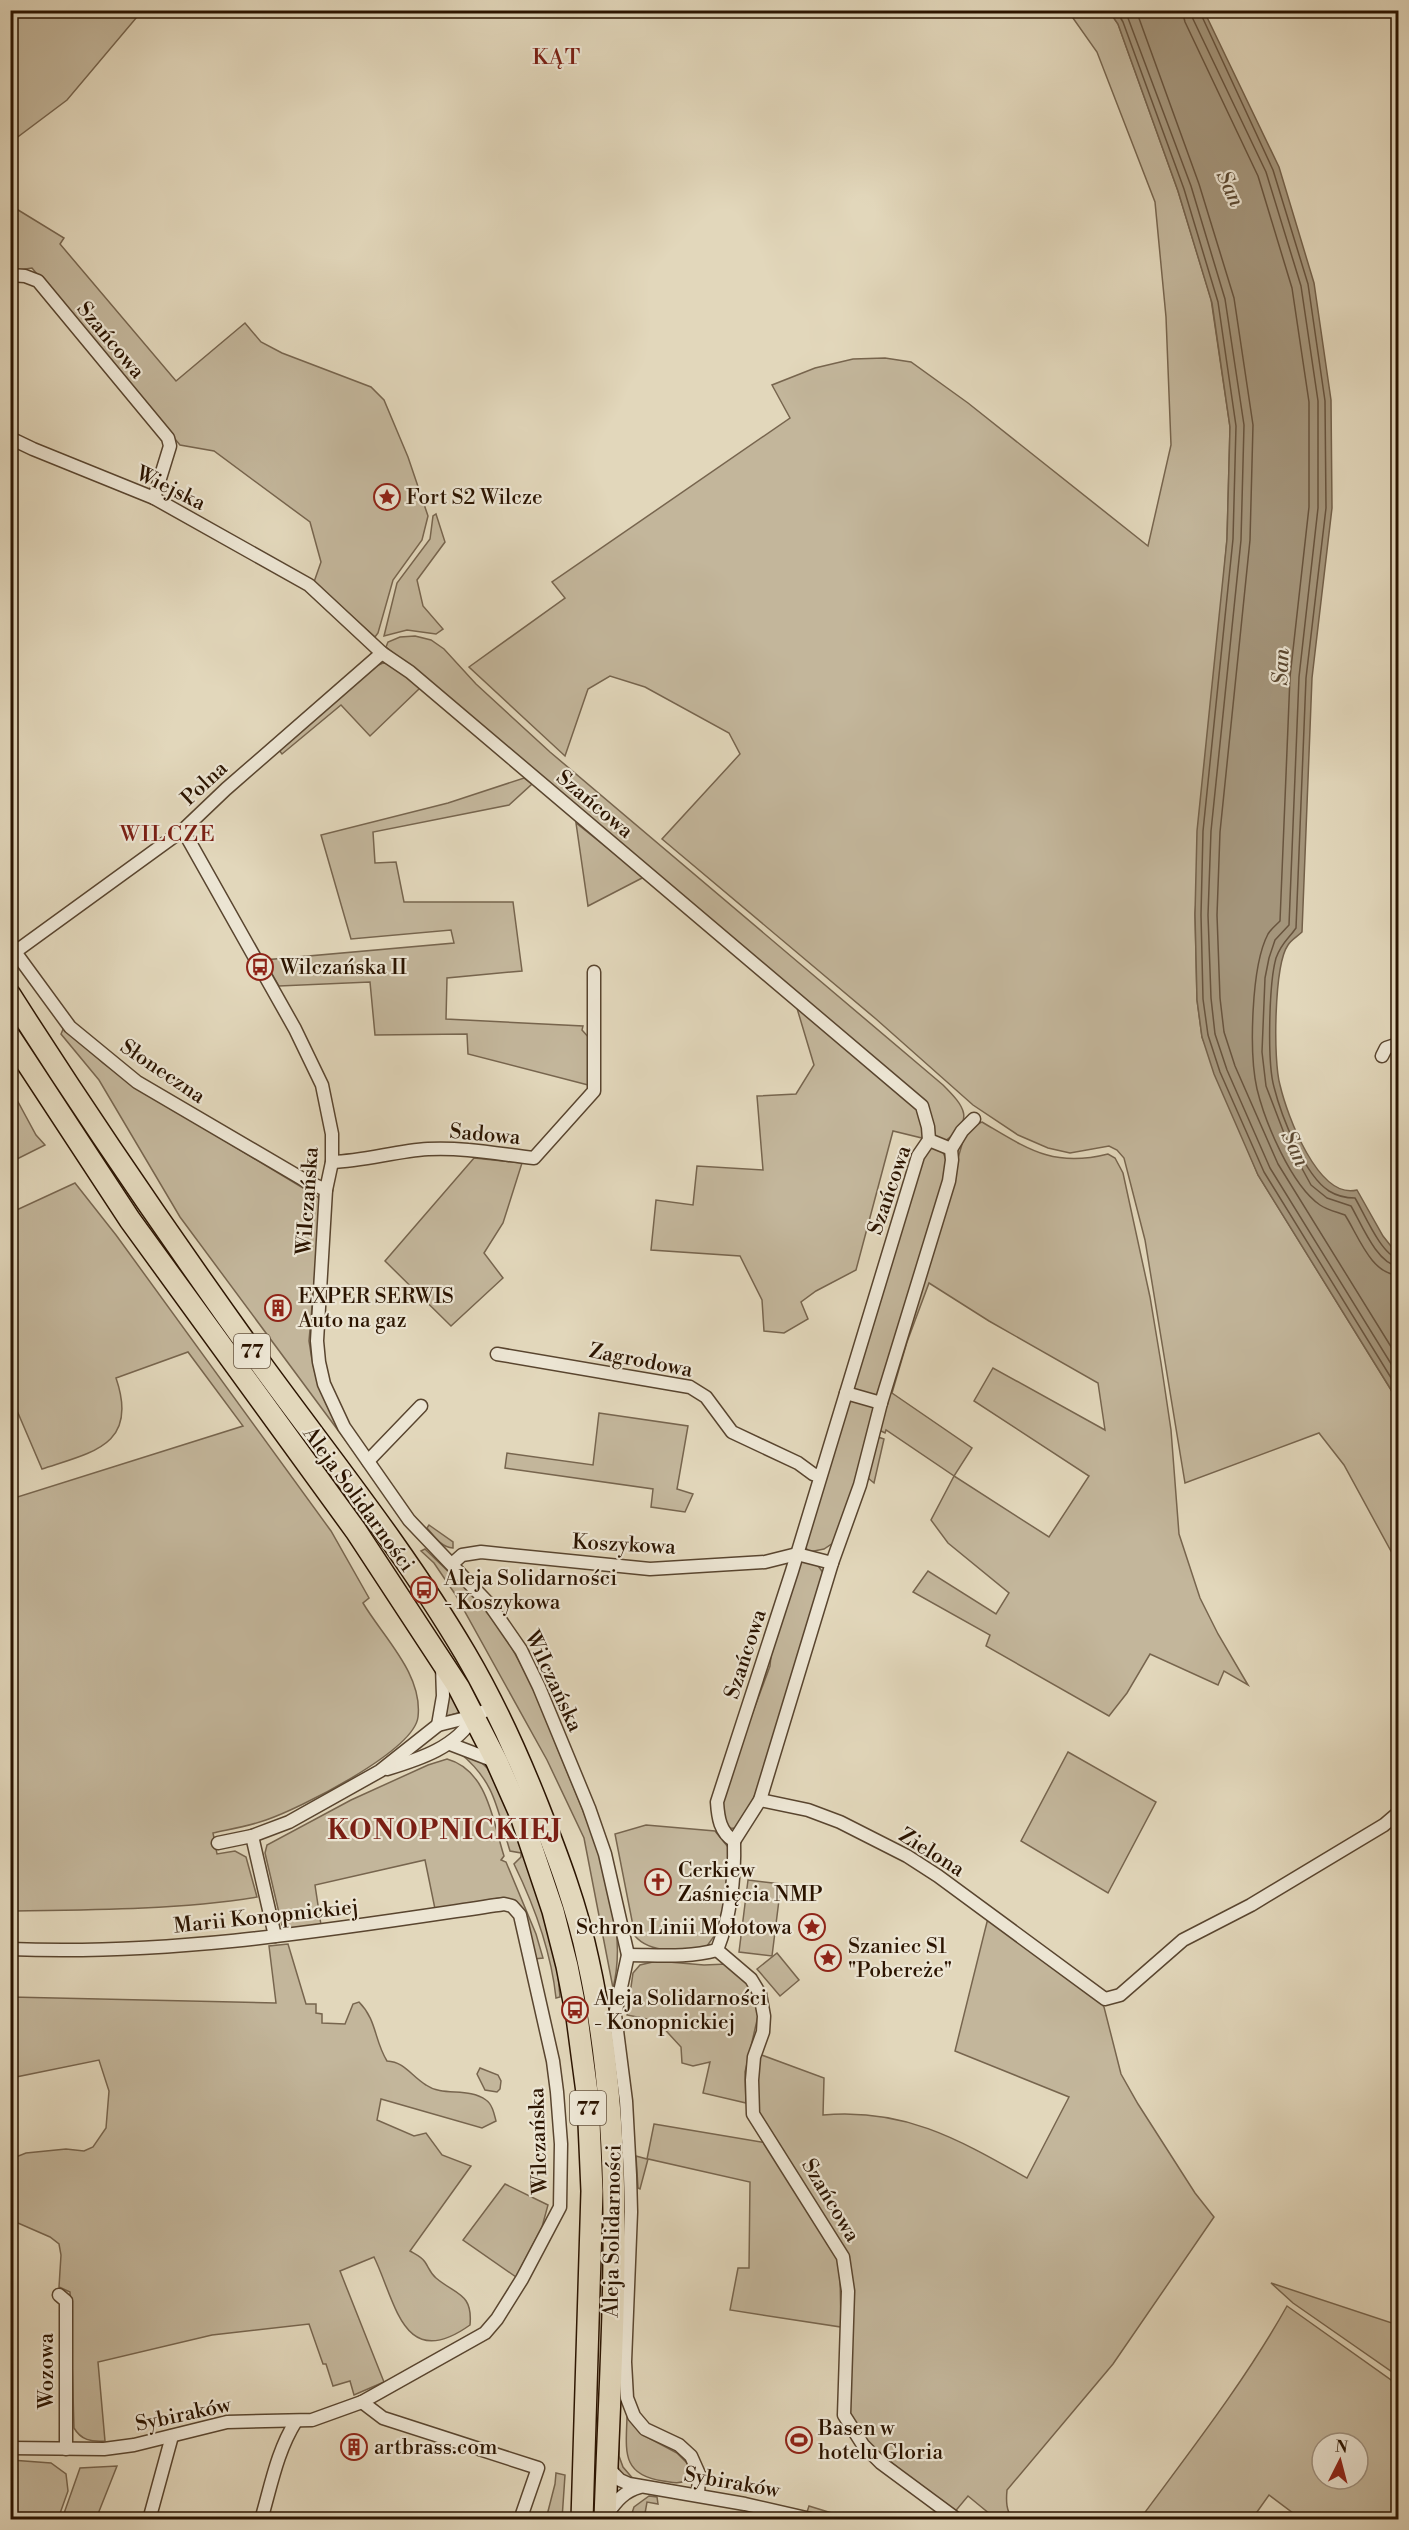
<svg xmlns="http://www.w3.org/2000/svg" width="1409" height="2530" viewBox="0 0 1409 2530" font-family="'Libre Bodoni',serif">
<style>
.green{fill:#c3b69b;stroke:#77654e;stroke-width:1.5;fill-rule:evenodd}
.water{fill:#a4957b;stroke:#74614a;stroke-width:1.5}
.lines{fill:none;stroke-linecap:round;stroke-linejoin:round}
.shore{stroke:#68543e;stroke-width:1.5}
.street-casing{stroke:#59452f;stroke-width:15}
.highway-casing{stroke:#2b1400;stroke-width:24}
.street{stroke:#ece5d3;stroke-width:12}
.highway{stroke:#e2d7bb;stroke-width:21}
.labels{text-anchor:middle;stroke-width:4.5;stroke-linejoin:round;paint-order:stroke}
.shield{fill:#ece5d3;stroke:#65533f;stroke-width:1.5}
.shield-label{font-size:20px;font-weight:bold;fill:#2b1400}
.street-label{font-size:21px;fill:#2b1400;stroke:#ece5d3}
.poi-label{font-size:21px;fill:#2b1400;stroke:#ece5d3;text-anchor:start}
.neighbourhood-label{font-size:22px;letter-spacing:1.5px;fill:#7a1f14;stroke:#ece5d3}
.water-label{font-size:22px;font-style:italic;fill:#5b4831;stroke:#ece5d3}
.district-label{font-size:27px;font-weight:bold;letter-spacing:1.5px;fill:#7a1f14;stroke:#ece5d3}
</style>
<rect width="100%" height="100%" fill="#e2d7bb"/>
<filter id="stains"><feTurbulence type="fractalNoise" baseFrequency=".00333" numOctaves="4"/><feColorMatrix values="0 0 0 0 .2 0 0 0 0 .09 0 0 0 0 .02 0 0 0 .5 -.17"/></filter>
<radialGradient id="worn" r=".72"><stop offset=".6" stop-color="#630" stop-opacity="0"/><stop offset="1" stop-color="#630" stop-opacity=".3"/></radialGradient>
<!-- green -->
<g class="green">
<polygon points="11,10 142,10 142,11 67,100 11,142"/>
<polygon points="1068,11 1109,11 1118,24 1178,191 1211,299 1230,427 1227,539 1195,914 1197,1000 1202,1037 1258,1175 1398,1401 1398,1564 1344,1465 1319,1433 1185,1483 1145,1240 1124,1158 1117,1150 1109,1146 1070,1153 1048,1148 1018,1135 973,1105 876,1019 662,839 740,754 729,733 645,687 610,676 588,689 565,756 469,667 565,598 552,582 790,418 772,385 815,368 853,359 885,358 911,362 968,403 1148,546 1171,445 1166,317 1155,202 1097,52"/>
<polygon points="10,205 64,238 60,244 176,381 245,323 261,342 282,353 371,387 384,400 408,457 428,516 422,540 393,580 378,633 375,637 314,582 321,562 310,522 214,451 180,445 32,268 11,271"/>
<polygon points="436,514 445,542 417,580 423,606 443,629 436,634 407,630 384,636 397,583 430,539 433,516"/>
<path d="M415,636l16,4 13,9 32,35 74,68 393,333c21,21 33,35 2,56l-12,-6 -3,-20 -544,-468 2,-5 12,-5z"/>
<path d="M383,663c14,0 27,16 37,25l-50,48 -29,-31 -59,49 -3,-4 97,-84z"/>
<polygon points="524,778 532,784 509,805 373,832 375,863 396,862 404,902 513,902 522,971 447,978 446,1019 583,1026 582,1030 591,1040 592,1086 468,1054 467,1034 375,1035 370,982 279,986 264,960 454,943 451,930 351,939 321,835 448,803"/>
<polygon points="576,823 644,877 588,906"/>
<polygon points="796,1005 916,1106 924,1132 922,1138 893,1131 856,1270 816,1291 801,1302 808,1319 784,1333 764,1331 762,1300 740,1256 651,1250 656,1200 693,1205 697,1166 763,1170 757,1096 796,1094 814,1065"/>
<path d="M64,1027l39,36 28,21 187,113 3,7 -12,137c7,56 24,77 54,123l-183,-247 -81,-137 -38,-46z"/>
<polygon points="10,1087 36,1135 45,1145 11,1162"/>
<path d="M982,1122c46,27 71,46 126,32l7,4 8,15 27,124 11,66 10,67 8,104 21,64 18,36 30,51 -24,-14 -6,14 -68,-31 -23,39 -18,23 -123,-70 4,-11 -77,-43 15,-21 68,43 13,-21 -61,-50 -17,-23 23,-44 -68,-46 -1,3 -6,-3 86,-296 8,-8zM929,1283l60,38 109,62 7,47 -112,-62 -19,33 115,75 -40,61 -95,-61 18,-28 -80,-55 15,-51z"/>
<polygon points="935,1147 943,1152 948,1165 880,1394 877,1395 852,1391 915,1173 929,1148"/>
<polygon points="474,1158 522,1163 503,1223 484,1253 503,1278 451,1326 385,1261"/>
<path d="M75,1183l41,52 215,296 38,67 -6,5c20,34 60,71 55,114 -4,34 -119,92 -152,103 -17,6 -35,9 -53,13l4,21 18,-3 11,6 11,40c-81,13 -165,13 -246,14v-412l232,-73 -55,-74 -72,26c23,67 -23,74 -74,91l-24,-56 -7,3 -1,-203z"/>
<polygon points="853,1400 871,1403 874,1409 860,1473 833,1543 824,1549 809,1552 803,1544 849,1403"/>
<polygon points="599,1413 688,1426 677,1489 693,1494 685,1512 651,1507 653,1489 505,1468 507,1453 593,1465"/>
<polygon points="878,1437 884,1439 874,1483 868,1478"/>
<path d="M429,1525l24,17v6c-12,-1 -18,-11 -26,-20z"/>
<path d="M425,1549c28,27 58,54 79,87 24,36 39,76 55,116 27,67 73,162 54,236l-29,-150 -37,-78 -92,-166 -21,-31 -13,-12z"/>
<path d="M802,1560l14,3 8,11 -65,213 -20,40c-9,3 -12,1 -18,-7v-22l49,-132 2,-20 25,-79z"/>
<polygon points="446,1683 462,1712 443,1717"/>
<polygon points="1068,1752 1156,1802 1108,1893 1021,1841"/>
<path d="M461,1754l20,8 6,6 21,38 48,147 4,44 -4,1c-5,-47 -21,-91 -42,-134l7,-7v-4l-11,-2c-13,-41 -14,-68 -49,-97z"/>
<path d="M447,1759c41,11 46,63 57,97l-3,4 5,2 30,72 7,24 -9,1 -10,-43 -25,-18 -64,11 -10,-49 -110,25 6,40 -38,5 -18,-77 2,-8 84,-45 77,-35z"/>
<path d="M646,1825l69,6 13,16v45l-8,36 -13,18c-21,6 -57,8 -72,-10l-20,-102z"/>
<polygon points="748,1880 781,1884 772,1956 739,1952"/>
<path d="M988,1918l107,77 9,12 17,67 17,30 57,89 19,24 -101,147 -106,126c-1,11 -1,21 6,29h-17l-28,-23 -15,18 -94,-79 -12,-21 3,-137 -94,-165 3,-58 65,24 -1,37c82,-7 135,24 204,63l42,-81 -114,-46z"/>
<path d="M288,1944l18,60h10v9l6,1v9l23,1 8,-20 6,-2c18,18 15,38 28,59 18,1 24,15 39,24 17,12 42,2 60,15 6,4 8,13 10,21l-14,7 -101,-29 -4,21 37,16 12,-3 16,22 29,11 -61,85c5,3 12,6 15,11 4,6 5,11 11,16 20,17 37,15 34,47 -67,48 -74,-23 -96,-68l-34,14 44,111 -30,13 -4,-14 -17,5 -7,-22h-3l-14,-40 -97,11 -114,27 7,79c-14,1 -24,-1 -31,-13l-4,-136 -11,-5 2,-32 -2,-11 -9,-7 -39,-17 -1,-85 6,22 10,-4 40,-4 18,2 9,-4 13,-19 3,-37 -10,-31 -88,18v-81l265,6 -7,-57z"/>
<polygon points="777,1953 799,1980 780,1996 757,1969"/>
<polygon points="657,1961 704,1965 727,1964 752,1987 758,2016 745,2072 746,2103 703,2093 710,2062 693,2066 682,2063 681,2047 657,2021 627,2015 633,1973 640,1965"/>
<polygon points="480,2068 498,2075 501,2081 500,2089 497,2092 485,2090 477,2074"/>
<polygon points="654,2124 767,2143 838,2256 840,2276 841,2327 730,2310 738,2268 749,2268 750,2182 648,2159 640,2189 638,2188 636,2156 647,2159"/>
<polygon points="505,2184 548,2205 542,2227 516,2277 463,2240"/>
<polygon points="1271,2283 1398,2325 1398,2376 1293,2303"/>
<path d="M1287,2306l111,79v134h-97l-32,-24 -17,24 -14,-5 -4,5h-94c51,-69 105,-138 147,-213zM1322,2443h36v36h-36z"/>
<polygon points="620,2392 619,2456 623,2467 635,2481 623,2475 617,2466"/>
<path d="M627,2417l16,18 34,18 13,13 -3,2 1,8 -2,4c-8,5 -15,2 -23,1 -42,-6 -37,-30 -36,-64z"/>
<polygon points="11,2460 51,2463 66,2474 68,2491 58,2519 11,2519"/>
<polygon points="117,2466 96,2519 62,2519 80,2468"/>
<polygon points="556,2473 565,2475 562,2519 546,2519 555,2484"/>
<polygon points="649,2496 657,2497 658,2504 647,2502 644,2519 630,2519 634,2507"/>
<polygon points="809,2506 851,2519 831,2519 807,2512"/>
</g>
<!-- water -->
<path class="water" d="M1109,11h95l75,156 35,116 17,117 1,108 -20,170 -10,254c-4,4 -11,8 -14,13 -14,20 -15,116 -8,140 7,30 38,115 77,105l26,46 15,19v146l-140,-226 -44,-101 -12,-37 -5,-37 -2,-86 2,-83 30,-292 3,-112 -18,-124 -34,-112 -60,-167z"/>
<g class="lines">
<!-- shore -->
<g class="shore">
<polyline points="1116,10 1123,22 1184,189 1218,302 1236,426 1233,539 1203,831 1201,915 1203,999 1208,1035 1220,1072 1264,1172 1398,1389"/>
<polyline points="1125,10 1191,186 1225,299 1244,425 1241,540 1211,831 1208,915 1211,998 1215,1034 1227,1070 1270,1168 1398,1375"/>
<polyline points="1136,10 1199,184 1234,298 1253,425 1250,540 1220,832 1217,915 1220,998 1224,1032 1235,1066 1278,1164 1398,1358"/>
<path d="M1182,10l3,12 73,154 34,112 17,114v105l-19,170 -10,244c-4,4 -9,8 -12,13 -17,32 -19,120 -11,155 8,33 34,96 63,116 7,5 17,7 25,10 13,20 26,59 53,60"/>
<path d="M1191,10l2,9 73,153 35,114 17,115v107l-19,169 -10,248 -14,15 -6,18 -4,20 -3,74 4,34 21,55 24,44 16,13 24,8c10,17 26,58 47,60"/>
<path d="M1199,10l74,160 35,114 17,117 1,107 -20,170 -10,250c-9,13 -14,14 -20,30 -7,25 -9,104 -2,129 7,28 30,88 55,104 8,5 18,7 26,7 9,15 27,58 43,60"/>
</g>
<defs>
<g id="street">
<polyline points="10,275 25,276 38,281 168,438 170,446 154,498"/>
<path d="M10,438l23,11 121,49 155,87 73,68 28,19 512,434 6,21 1,13 -11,16 -126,415 -75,231c1,16 3,30 17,39"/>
<polyline points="183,830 295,1029 322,1085 332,1134 332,1162 326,1190 317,1341 319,1362 324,1384 344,1427 409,1520 490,1605 521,1650 539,1687 589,1808 605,1854 628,1955 615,2015 626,2101 630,2175 631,2212 625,2362 627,2398 634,2416 645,2429 679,2445 691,2456 699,2474 698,2495"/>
<polyline points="10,945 70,1027 137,1082 306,1181 326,1190"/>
<polyline points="15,952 183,830 226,789 382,653"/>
<polyline points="1382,1056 1386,1048 1398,1044"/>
<polyline points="929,1140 951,1149"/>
<polyline points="951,1149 962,1131 974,1119"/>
<path d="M332,1162c32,-1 64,-11 96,-13 35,-2 71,5 106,9l60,-67v-119"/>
<polyline points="497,1354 690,1387 706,1397 732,1432 798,1463 813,1474 820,1476"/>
<polyline points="846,1393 881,1403"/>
<polyline points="368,1461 421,1406"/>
<polyline points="452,1564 462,1555 481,1552 650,1569 765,1562 797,1554 832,1563"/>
<polyline points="438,1725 443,1696 442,1666"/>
<polyline points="450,1744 497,1762"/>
<path d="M387,1769c33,-10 70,-22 87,-53"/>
<polyline points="760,1800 808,1810 840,1822 907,1856 938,1876 1105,1999 1120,1995 1183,1940 1251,1905 1384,1825 1398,1813"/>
<polyline points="734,1841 760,1800 832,1563 860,1485 881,1403 949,1181 952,1160 951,1149"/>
<polyline points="218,1843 252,1836"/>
<polyline points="275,1936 252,1836 289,1822 380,1771 438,1725 474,1716 495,1706"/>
<path d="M10,1949c167,7 331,-21 494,-45l8,2 8,9 33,146 4,31 4,52 -1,63 -38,72 -25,40 -12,14 -123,69 21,16 155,50 -18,52"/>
<polyline points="717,1950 751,1979 760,1994 764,2016 763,2032 754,2057 752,2080 753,2114 843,2257 848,2291 844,2415 863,2445 881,2463 958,2520"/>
<path d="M628,1955c30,0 60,3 89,-5 14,-35 18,-72 17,-109"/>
<polyline points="59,2295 66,2301 66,2449"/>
<polyline points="10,2448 104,2449 134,2445 227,2422 312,2420 362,2402"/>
<polyline points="607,2467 620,2480 629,2484 745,2504 815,2520"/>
<path d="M608,2513c9,-13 17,-22 32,-26"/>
<polyline points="149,2520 172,2436"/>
<path d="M261,2520c10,-34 16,-69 35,-99"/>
</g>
<g id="highway">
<path d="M10,995c81,127 166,251 254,373 68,93 142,185 201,285 29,49 52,100 73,153 20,51 39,101 50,154 41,184 23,373 17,560"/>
<polyline points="10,1037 130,1220 356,1531 459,1688 497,1762 521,1816 553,1911 567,1966 577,2017 588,2100 592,2191 582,2520"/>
</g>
</defs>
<!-- street casing -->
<use href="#street" class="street-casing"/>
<!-- highway casing -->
<use href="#highway" class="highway-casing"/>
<!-- street -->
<use href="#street" class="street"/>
<!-- highway -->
<use href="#highway" class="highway"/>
</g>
<!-- icons -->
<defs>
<symbol id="sight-ring" viewBox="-11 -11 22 22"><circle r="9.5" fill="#ece5d3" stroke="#8f2418" stroke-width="1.5"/><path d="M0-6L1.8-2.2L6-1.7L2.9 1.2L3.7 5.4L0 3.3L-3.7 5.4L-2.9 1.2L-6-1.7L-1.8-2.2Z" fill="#8f2418"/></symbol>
<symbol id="bus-ring" viewBox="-11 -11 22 22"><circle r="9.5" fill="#ece5d3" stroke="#8f2418" stroke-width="1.5"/><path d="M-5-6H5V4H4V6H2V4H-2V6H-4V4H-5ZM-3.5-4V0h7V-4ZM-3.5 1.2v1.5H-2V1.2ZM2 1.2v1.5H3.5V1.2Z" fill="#8f2418"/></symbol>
<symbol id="building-ring" viewBox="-11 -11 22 22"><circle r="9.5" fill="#ece5d3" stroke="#8f2418" stroke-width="1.5"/><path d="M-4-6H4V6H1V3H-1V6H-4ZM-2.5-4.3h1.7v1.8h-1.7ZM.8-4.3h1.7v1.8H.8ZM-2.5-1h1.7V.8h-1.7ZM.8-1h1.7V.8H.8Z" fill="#8f2418"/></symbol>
<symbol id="church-ring" viewBox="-11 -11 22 22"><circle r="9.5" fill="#ece5d3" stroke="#8f2418" stroke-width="1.5"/><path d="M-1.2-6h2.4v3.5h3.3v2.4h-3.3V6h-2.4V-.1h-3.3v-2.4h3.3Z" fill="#8f2418"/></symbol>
<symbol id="stadium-ring" viewBox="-11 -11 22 22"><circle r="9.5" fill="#ece5d3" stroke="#8f2418" stroke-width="1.5"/><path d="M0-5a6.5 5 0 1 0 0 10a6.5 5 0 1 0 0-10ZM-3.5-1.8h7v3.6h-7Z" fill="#8f2418"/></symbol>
</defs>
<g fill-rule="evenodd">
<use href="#sight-ring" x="372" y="482" width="30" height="30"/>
<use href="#bus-ring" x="245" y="952" width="30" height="30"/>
<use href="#building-ring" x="263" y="1293" width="30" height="30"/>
<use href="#bus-ring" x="409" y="1575" width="30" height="30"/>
<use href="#church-ring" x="643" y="1867" width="30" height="30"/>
<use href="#sight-ring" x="797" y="1912" width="30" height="30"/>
<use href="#sight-ring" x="813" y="1943" width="30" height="30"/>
<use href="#bus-ring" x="560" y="1995" width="30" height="30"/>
<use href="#stadium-ring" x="784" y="2425" width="30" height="30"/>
<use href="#building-ring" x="339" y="2432" width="30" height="30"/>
</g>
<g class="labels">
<!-- shield labels -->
<g class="shield">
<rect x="234" y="1334" width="36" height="34" rx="4.5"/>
<rect x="570" y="2091" width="36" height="34" rx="4.5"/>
</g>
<g class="shield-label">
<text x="252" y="1358">77</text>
<text x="588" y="2115">77</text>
</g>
<!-- street labels -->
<g class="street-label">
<text transform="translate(111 340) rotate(50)" y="7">Szańcowa</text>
<text transform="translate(171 488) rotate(26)" y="7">Wiejska</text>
<text transform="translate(204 783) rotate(-43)" y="7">Polna</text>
<text transform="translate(595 804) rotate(40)" y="7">Szańcowa</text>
<text transform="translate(163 1071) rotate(34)" y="7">Słoneczna</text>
<text transform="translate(485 1134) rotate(5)" y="7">Sadowa</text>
<text transform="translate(889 1190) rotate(-71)" y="7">Szańcowa</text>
<text transform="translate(307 1201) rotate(-86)" y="7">WiIczańska</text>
<text transform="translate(641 1360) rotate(11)" y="7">Zagrodowa</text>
<text transform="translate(359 1499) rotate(54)" y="7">Aleja Solidarności</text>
<text transform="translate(624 1544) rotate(3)" y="7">Koszykowa</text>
<text transform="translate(745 1654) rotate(-72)" y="7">Szańcowa</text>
<text transform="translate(554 1681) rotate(65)" y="7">WiIczańska</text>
<text transform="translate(932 1852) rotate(32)" y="7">Zielona</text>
<text transform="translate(266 1916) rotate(-6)" y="7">Marii Konopnickiej</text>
<text transform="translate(538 2141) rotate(-92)" y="7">Wilczańska</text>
<text transform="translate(831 2200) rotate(59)" y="7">Szańcowa</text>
<text transform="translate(612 2231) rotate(-89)" y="7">Aleja Solidarności</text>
<text transform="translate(46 2371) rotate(-90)" y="7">Wozowa</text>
<text transform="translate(183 2414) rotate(-12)" y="7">Sybiraków</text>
<text transform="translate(732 2482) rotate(10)" y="7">Sybiraków</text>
</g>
<!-- poi labels -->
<g class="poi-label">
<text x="406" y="504">Fort S2 Wilcze</text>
<text x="280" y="974">Wilczańska II</text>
<text x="298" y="1303">EXPER SERWIS<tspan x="298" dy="24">Auto na gaz</tspan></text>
<text x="444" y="1585">Aleja Solidarności<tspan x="444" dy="24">- Koszykowa</tspan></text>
<text x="678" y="1877">Cerkiew<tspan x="678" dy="24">Zaśnięcia NMP</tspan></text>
<text x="792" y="1934" text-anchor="end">Schron Linii Mołotowa</text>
<text x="848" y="1953">Szaniec S1<tspan x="848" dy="24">"Pobereże"</tspan></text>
<text x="594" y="2005">Aleja Solidarności<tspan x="594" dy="24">- Konopnickiej</tspan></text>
<text x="818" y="2435">Basen w<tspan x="818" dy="24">hotelu Gloria</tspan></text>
<text x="374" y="2454">artbrass.com</text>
</g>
<!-- neighbourhood labels -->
<g class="neighbourhood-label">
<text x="557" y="64">KĄT</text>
<text x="168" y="841">WILCZE</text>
</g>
<!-- water labels -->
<g class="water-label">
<text transform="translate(1231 188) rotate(65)" y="8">San</text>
<text transform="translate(1280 667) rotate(-88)" y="8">San</text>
<text transform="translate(1296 1148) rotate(64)" y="8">San</text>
</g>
<!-- district labels -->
<g class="district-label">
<text x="445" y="1839">KONOPNICKIEJ</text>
</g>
</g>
<!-- margin -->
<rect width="1409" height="2530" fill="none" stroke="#e2d7bb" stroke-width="36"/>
<rect x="12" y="12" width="1385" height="2506" fill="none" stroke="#2b1400" stroke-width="3"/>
<rect x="18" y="18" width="1373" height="2494" fill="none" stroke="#2b1400" stroke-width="1.5"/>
<!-- north arrow -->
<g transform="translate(1340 2461) rotate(6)"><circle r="28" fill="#ece5d3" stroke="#9f917f" stroke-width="1.5"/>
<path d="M0-4.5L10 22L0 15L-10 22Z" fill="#8f2418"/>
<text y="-9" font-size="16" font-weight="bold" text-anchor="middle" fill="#2b1400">N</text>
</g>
<rect width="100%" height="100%" filter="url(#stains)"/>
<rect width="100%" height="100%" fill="url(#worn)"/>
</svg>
